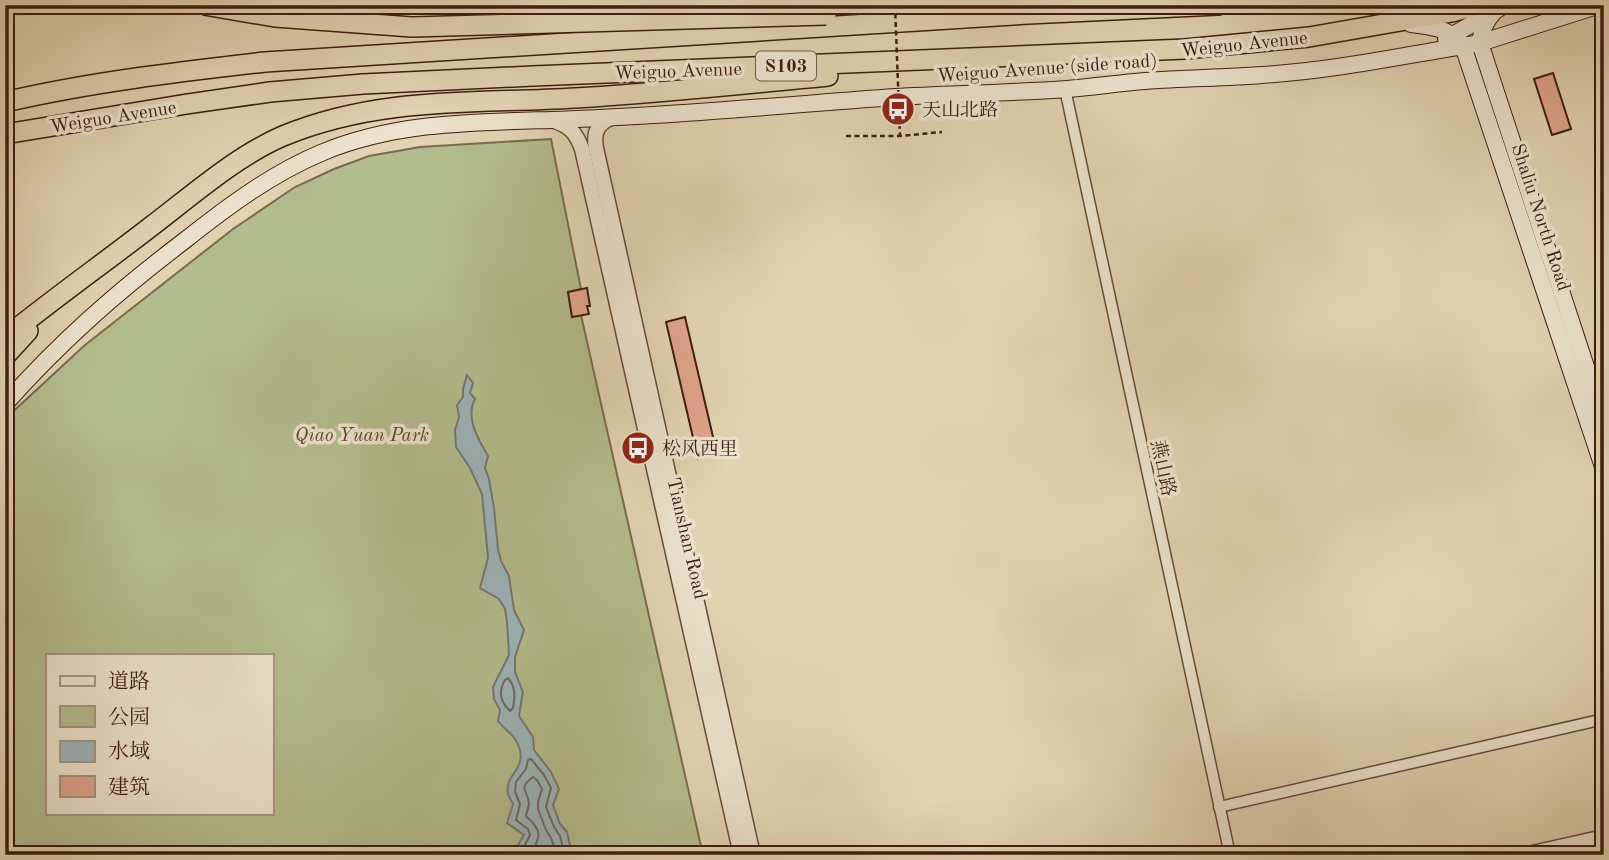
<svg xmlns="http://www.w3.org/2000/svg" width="1609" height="860" viewBox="0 0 1609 860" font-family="'Old Standard TT','Noto Serif SC',serif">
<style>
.green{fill:#b3bc8d;stroke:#796c4e;stroke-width:2;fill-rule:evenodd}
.water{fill:#9cb4b9;stroke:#777775;stroke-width:2}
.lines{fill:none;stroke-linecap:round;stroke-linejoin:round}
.shore{stroke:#6e6864;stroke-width:2}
.building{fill:#e0a48b;stroke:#3f1c10;stroke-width:2}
.minor-casing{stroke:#684a38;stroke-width:13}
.tertiary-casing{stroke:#684a38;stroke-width:17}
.secondary-casing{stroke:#3f1c10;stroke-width:18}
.trunk-casing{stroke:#3f1c10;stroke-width:22}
.path{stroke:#3f1c10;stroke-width:2.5;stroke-dasharray:5 3.5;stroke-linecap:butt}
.minor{stroke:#ece2cd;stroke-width:10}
.tertiary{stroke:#ece2cd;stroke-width:14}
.secondary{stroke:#ece2cd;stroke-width:16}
.trunk{stroke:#e2d3b2;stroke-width:19}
.trunk-bridge-casing{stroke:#3f1c10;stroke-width:22;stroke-linecap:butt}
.path-bridge{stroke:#3f1c10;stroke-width:2.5;stroke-dasharray:5 3.5;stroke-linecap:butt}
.trunk-bridge{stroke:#e2d3b2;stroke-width:19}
.labels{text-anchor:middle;stroke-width:7;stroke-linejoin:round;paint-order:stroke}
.shield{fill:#ece2cd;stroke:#735749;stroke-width:2}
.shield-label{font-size:18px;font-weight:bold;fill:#3f1c10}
.street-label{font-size:19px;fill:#3f1c10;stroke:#ece2cd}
.poi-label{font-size:19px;fill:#3f1c10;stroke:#ece2cd;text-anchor:start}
.park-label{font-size:19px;font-style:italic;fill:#5c442f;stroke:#ece2cd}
</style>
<rect width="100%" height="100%" fill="#e2d3b2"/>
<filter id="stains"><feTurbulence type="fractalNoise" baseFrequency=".00286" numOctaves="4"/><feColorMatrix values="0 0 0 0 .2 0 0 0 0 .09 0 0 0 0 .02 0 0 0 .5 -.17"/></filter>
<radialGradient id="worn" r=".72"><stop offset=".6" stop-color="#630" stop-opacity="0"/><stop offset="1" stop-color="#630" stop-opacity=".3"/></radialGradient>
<!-- green -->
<path class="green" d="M551,139l30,150 -13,3 4,24 9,-1 122,540h-698v-436l80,-74 148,-116 62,-42 39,-18 35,-13 51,-9zM47,655h224v158h-224z"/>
<!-- water -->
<path class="water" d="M467,375l6,8 -3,10 5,6c-10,19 3,40 13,57l-3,12 4,11 5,29 4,41 3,12 8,15 5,34 10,20 -9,27v15l8,20 -4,24 14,21 1,13 17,22 8,17 -6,16 7,19 7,8 5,23h-60l12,-20 -17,-12 6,-19c-2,-4 -4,-7 -5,-10 -4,-20 19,-24 11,-47 -6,-15 -13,-15 -21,-26l2,-11 -6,-11 -1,-12 16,-32 -2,-33 -2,-13 -6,-10 -19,-11 8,-30 -6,-64 -12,-26 -14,-21 -1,-17 4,-13 -2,-12 6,-8v-8z"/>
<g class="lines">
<!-- shore -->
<g class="shore">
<path d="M508,678c8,9 7,19 5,30l-3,3c-10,-9 -12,-19 -5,-31z"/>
<polyline points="520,855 530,835 528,829 516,820 520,804 515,792 516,782 526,769 528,760 531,759 544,775 551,788 546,807 554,827 560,836 565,855"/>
<path d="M530,855c11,-18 13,-24 -4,-39 0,-1 3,-11 3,-12 -1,-15 -12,-15 4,-27l4,3 5,9 -4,13v7l8,21 6,10 4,15"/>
</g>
</g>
<!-- building -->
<g class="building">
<polygon points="1553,73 1571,129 1552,135 1534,79"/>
<polygon points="587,288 590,306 587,306 589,314 572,317 568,292"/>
<polygon points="685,317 717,454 698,459 666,322"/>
</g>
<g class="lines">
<defs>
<g id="minor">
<polyline points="1065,89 1230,855"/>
<polyline points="1219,807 1604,719"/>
</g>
<g id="tertiary">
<path d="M614,117c-16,5 -21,15 -18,31l157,707"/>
<path d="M554,121c16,5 22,12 28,28l159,706"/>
<polyline points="1524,855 1604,837"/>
</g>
<g id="secondary">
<polyline points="314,5 404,10 533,5"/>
<path d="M1494,12c-9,10 -12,18 -14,31l124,379"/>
<path d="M1411,24c23,3 36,3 52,22l141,424"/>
<polyline points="1446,39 1505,5"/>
<path d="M5,404c56,-63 112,-112 179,-163 43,-34 87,-67 137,-88 73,-31 153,-31 231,-33 34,-1 68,-3 101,-5 81,-5 161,-12 242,-18 57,-3 115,-4 172,-8 26,-2 52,-6 78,-8 39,-3 78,-3 117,-6 67,-4 134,-18 201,-29l17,-3 120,-38"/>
</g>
<g id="trunk">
<path d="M5,102c86,-20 173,-30 260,-40l763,-48 190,-9"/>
<polyline points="5,134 187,104 270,92 363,84 533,76 1185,49 1309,37 1452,12 1477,5"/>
<path d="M5,338c48,-39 99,-75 148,-113 38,-29 85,-70 130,-89 97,-40 191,-32 292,-38 85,-5 169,-14 253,-22"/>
<polyline points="5,356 28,331"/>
</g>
</defs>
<!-- minor casing -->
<use href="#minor" class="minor-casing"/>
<!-- tertiary casing -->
<use href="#tertiary" class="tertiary-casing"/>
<!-- secondary casing -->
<use href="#secondary" class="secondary-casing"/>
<!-- trunk casing -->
<use href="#trunk" class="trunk-casing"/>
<!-- path -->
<polyline class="path" points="846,136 900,136 942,132"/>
<!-- minor -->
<use href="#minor" class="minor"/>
<!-- tertiary -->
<use href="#tertiary" class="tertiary"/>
<!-- secondary -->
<use href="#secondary" class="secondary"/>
<!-- trunk -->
<use href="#trunk" class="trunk"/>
<defs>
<polyline id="trunk-bridge" points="204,5 275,17 412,27 826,15"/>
</defs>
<!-- trunk-bridge casing -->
<use href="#trunk-bridge" class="trunk-bridge-casing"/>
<!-- path-bridge -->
<polyline class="path-bridge" points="895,5 900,136"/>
<!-- trunk-bridge -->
<use href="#trunk-bridge" class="trunk-bridge"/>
</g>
<!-- icons -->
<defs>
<symbol id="bus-disc" viewBox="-11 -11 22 22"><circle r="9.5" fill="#8f2418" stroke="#ece2cd"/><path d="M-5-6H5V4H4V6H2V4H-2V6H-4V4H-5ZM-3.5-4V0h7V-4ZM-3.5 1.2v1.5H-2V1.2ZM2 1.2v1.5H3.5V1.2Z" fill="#fff"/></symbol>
</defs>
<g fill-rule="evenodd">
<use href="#bus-disc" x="879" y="90" width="38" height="38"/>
<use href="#bus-disc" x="619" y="429" width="38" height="38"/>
</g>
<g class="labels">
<!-- shield labels -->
<rect class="shield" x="756" y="51.5" width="60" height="29" rx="5"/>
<g class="shield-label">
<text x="786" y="72">S103</text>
</g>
<!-- street labels -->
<g class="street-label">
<text transform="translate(1244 43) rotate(-6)" y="7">Weiguo Avenue</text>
<text transform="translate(1047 67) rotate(-4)" y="7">Weiguo Avenue (side road)</text>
<text transform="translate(678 70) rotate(-2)" y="7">Weiguo Avenue</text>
<text transform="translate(113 116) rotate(-9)" y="7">Weiguo Avenue</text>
<text transform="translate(1542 217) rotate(72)" y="7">Shaliu North Road</text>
<text transform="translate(1164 468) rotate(78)" y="7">燕山路</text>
<text transform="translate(688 538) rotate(77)" y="7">Tianshan Road</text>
</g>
<!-- poi labels -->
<g class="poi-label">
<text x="922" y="116">天山北路</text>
<text x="662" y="455">松风西里</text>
</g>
<!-- park labels -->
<g class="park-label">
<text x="362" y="441">Qiao Yuan Park</text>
</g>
</g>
<!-- margin -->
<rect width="1609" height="860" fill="none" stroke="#e2d3b2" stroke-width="28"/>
<rect x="7" y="7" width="1595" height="846" fill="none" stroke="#3f1c10" stroke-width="3.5"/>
<rect x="14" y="14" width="1581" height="832" fill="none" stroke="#3f1c10" stroke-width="2"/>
<!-- legend -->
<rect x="46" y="654" width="228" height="161" fill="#ece2cd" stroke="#a79381" stroke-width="2"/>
<rect x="60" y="676" width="35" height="10" fill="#ece2cd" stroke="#a79381" stroke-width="2"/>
<text x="108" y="688" font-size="21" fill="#3f1c10">道路</text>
<rect x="60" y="706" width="35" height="21" fill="#b3bc8d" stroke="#a79381" stroke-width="2"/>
<text x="108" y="724" font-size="21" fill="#3f1c10">公园</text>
<rect x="60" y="741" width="35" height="21" fill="#9cb4b9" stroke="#a79381" stroke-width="2"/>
<text x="108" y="758" font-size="21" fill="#3f1c10">水域</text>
<rect x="60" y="776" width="35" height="21" fill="#e0a48b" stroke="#a79381" stroke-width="2"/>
<text x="108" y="794" font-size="21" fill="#3f1c10">建筑</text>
<rect width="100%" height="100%" filter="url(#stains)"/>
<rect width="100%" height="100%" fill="url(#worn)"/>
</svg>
